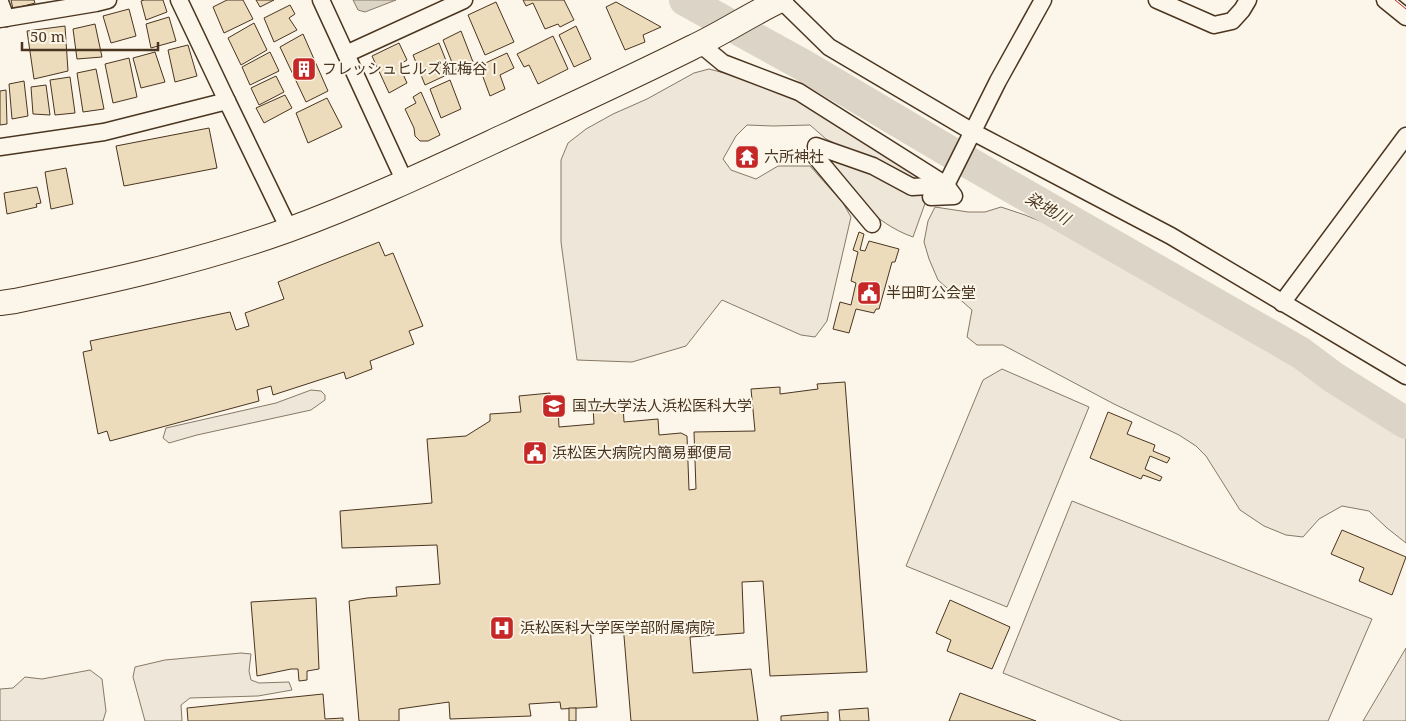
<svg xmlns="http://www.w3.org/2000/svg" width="1406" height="721" viewBox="0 0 1406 721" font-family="'Noto Serif','Noto Sans JP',serif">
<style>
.green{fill:#ede6d9;stroke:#887966}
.water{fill:#dcd4c6;stroke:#887966}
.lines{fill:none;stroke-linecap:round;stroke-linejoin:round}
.river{stroke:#dcd4c6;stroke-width:32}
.building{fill:#ecdcbc;stroke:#4a3520}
.street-casing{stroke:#4a3520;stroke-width:19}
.secondary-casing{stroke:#4a3520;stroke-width:26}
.street{stroke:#fbf6e9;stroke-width:16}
.secondary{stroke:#fbf6e9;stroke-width:24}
.power{stroke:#c62828;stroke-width:1;stroke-dasharray:18 4 2.5 4;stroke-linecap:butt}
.labels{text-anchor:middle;stroke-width:4;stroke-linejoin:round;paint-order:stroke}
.poi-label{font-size:15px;fill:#4a3520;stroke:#fbf6e9;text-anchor:start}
.water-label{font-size:16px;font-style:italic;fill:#4a3520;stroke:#fbf6e9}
</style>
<rect width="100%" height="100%" fill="#fbf6e9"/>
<!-- green -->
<g class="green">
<polygon points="709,69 748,79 795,96 933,181 911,181 826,139 810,125 773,126 747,125 736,136 723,159 731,170 756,179 778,166 810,166 843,203 851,217 827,321 815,337 801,335 722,300 686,346 632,362 577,360 561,242 561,160 568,143 586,129 613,114 647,99 694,73"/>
<path d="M836,156l88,35 3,7 -14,39c-40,-14 -66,-48 -92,-80z"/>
<polygon points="935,207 968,212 985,212 1001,207 1025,215 1089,241 1184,293 1297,359 1334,387 1406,430 1406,543 1387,528 1369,511 1342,506 1319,519 1303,537 1286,535 1264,526 1240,510 1206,456 1196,446 1179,435 1114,404 1003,345 977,345 967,337 972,310 938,280 929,259 924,242 928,221"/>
<polygon points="1002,369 1089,407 1007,607 906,566 983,380"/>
<polygon points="311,390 321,391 325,395 325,400 311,410 197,435 169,443 163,438 166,428 276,403"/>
<polygon points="1072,501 1372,619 1328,721 1122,721 1003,673"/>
<polygon points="1406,648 1406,721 1363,721"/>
<polygon points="241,653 251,654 249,671 251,680 259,683 289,682 292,690 258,696 190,698 181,705 182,721 145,721 133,677 135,667 165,660"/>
<polygon points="90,670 102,679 106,711 103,721 0,721 0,689 13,688 25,677 42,679"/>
</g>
<!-- water -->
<polygon class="water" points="353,0 396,0 365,12 358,10"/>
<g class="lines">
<!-- river -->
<polyline class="river" points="685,0 803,65 945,149 1301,353 1333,377 1406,423"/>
</g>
<!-- building -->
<g class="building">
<polygon points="11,0 34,0 35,3 13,9"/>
<polygon points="144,0 163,0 167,12 146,20 141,1"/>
<polygon points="227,0 243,0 253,19 224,33 213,7"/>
<polygon points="256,0 274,0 260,7"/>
<polygon points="523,0 564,0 574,20 560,27 558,24 545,29 533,3 526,6"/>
<polygon points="496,2 514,42 485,55 468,15"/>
<polygon points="616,2 661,27 643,35 645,42 625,50 606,7"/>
<polygon points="290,5 295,14 289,18 297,30 274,42 264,18"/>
<polygon points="129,9 136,36 111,43 103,16"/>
<polygon points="169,17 176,41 151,48 146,24"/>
<polygon points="254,23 267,50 241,65 228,38"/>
<polygon points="95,24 102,57 77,59 73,29"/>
<polygon points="65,26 68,71 34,79 27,31"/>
<polygon points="576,26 591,59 574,67 559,35"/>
<polygon points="461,31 473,62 455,70 443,40"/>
<polygon points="303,34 328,91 306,102 280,47"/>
<polygon points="553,36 568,69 538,84 529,65 524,67 517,54"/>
<polygon points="399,43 407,60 399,65 407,83 389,93 372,56"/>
<polygon points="439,43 451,73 425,85 413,55"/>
<polygon points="188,45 197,76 175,82 168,50"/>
<polygon points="155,52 165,82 141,88 133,58"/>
<polygon points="270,52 279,71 250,85 242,67"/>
<polygon points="507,53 514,68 500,75 505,89 490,96 479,66"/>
<polygon points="129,58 137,97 113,103 105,64"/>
<polygon points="96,69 104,109 83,112 77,73"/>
<polygon points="276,76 284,92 259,105 251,88"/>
<polygon points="70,77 75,113 55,115 50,80"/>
<polygon points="450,80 461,109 441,118 430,89"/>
<polygon points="24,81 28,116 12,119 9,84"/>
<polygon points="46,85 50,115 33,114 31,87"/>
<polygon points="6,90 7,124 0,125 0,91"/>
<polygon points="421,92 440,135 428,141 420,141 415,136 414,128 405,109 416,103 413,97"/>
<polygon points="285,95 292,108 264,123 256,108"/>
<polygon points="327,98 342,127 308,143 296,113"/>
<polygon points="209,128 217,168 124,186 116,146"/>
<polygon points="66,168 73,204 51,209 45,172"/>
<polygon points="37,187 41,203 36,204 37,207 7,214 4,193"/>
<polygon points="859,232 864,234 860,250 865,251 869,241 899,249 895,262 892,262 879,309 876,309 874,313 856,309 849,333 833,329 840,302 851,305 856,283 851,281 858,252 853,250"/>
<polygon points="379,242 385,256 393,253 423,326 409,331 414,344 370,361 372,369 346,379 344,372 273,395 271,386 257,390 259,401 110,441 107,431 98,434 83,352 92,350 90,341 230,312 236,330 249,326 245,313 284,299 278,282"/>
<polygon points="845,382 867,672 770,676 763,581 742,582 744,633 690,637 693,673 751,669 758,721 631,721 623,624 590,627 597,707 561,709 560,702 529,704 531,716 450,719 449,702 399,709 399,721 359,721 349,601 367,598 397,596 396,587 440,584 437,545 342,548 340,511 432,503 427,439 466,436 490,421 490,414 521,412 519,396 550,393 551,400 558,407 559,427 594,424 593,407 623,405 624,422 658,419 659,435 681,433 687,436 689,490 696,489 694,432 755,431 751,389 780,387 780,394 818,389 817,384"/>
<polygon points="1108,412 1132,422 1127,434 1155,445 1153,451 1170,458 1167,463 1150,456 1145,469 1162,477 1160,481 1143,475 1141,479 1090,458"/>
<polygon points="1342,530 1406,557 1392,595 1359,581 1364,568 1331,554"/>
<polygon points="316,598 319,669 307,671 307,680 299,681 298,669 291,669 257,676 251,602"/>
<polygon points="950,600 1010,627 992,669 947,651 951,640 936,633"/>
<polygon points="960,693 1036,721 949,721"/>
<polygon points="323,694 325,719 343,718 343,721 188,721 187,708"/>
<rect x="569" y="708" width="7" height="13"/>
<polygon points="868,708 869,721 840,721 839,710"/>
<polygon points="828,712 828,721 781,721 781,716"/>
</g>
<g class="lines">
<defs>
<g id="street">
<polyline points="179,0 227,101"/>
<polyline points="321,0 405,182"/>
<polyline points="781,0 829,47 973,132 1171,236 1406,376"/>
<polyline points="1157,0 1214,25 1232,21 1242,10 1248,0"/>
<polyline points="1385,0 1406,17"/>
<polyline points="0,2 6,18"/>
<polyline points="0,19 96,3 108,0"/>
<polyline points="700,44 723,63 799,92 946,185 954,196 931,197"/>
<polyline points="346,54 464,0"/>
<polyline points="0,147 104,132 227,101 289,229"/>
<polyline points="946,185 998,81 1043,0"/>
<polyline points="872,224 816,157 816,146 873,166 912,187 946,185"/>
<polyline points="1282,303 1406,136"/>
</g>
<path id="secondary" d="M0,303l15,-2c92,-19 184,-39 273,-71 74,-27 146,-61 217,-94 63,-29 126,-58 188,-89 30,-14 58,-33 88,-47"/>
</defs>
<!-- street casing -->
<use href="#street" class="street-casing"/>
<!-- secondary casing -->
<use href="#secondary" class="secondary-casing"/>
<!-- street -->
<use href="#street" class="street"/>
<!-- secondary -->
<use href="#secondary" class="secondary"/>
<!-- power -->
<polyline class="power" points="1395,0 1406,9"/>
</g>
<!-- icons -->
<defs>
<symbol id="building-square" viewBox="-11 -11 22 22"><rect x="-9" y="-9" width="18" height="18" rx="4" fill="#c62828" stroke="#fbf6e9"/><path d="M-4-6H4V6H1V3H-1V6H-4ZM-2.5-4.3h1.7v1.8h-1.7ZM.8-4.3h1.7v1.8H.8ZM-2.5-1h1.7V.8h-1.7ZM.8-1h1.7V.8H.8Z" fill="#fff"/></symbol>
<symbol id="temple-square" viewBox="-11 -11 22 22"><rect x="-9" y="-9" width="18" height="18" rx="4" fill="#c62828" stroke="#fbf6e9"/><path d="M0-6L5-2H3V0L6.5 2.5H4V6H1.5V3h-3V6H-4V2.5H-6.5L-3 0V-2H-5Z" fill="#fff"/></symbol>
<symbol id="civic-square" viewBox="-11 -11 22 22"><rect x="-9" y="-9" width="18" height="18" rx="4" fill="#c62828" stroke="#fbf6e9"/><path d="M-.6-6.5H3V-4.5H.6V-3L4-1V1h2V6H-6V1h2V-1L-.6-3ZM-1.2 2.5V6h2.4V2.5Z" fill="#fff"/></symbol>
<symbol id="university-square" viewBox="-11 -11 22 22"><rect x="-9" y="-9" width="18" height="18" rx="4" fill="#c62828" stroke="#fbf6e9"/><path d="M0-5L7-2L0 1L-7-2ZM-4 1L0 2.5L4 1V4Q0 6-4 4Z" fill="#fff"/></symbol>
<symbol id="hospital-square" viewBox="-11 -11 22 22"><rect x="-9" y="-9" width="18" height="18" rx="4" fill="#c62828" stroke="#fbf6e9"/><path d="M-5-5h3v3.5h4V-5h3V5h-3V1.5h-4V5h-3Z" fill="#fff"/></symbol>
</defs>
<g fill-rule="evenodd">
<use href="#building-square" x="290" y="55" width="28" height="28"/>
<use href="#temple-square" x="733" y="143" width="28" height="28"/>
<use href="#civic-square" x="855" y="279" width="28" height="28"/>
<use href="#university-square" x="540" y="392" width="28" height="28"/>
<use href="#civic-square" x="521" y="439" width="28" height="28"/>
<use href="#hospital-square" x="488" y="614" width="28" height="28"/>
</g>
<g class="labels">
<!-- poi labels -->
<g class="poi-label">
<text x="322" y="74">フレッシュヒルズ紅梅谷Ⅰ</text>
<text x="764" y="162">六所神社</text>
<text x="886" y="298">半田町公会堂</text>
<text x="572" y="411">国立大学法人浜松医科大学</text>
<text x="552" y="458">浜松医大病院内簡易郵便局</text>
<text x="520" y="633">浜松医科大学医学部附属病院</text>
</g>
<!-- water labels -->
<g class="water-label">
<text transform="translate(1048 208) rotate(30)" y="6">染地川</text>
</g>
</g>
<!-- scale -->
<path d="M22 42v8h136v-8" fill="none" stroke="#4a3520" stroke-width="2.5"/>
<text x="30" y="42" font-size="15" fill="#4a3520" stroke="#fbf6e9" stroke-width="4" paint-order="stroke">50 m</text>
</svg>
